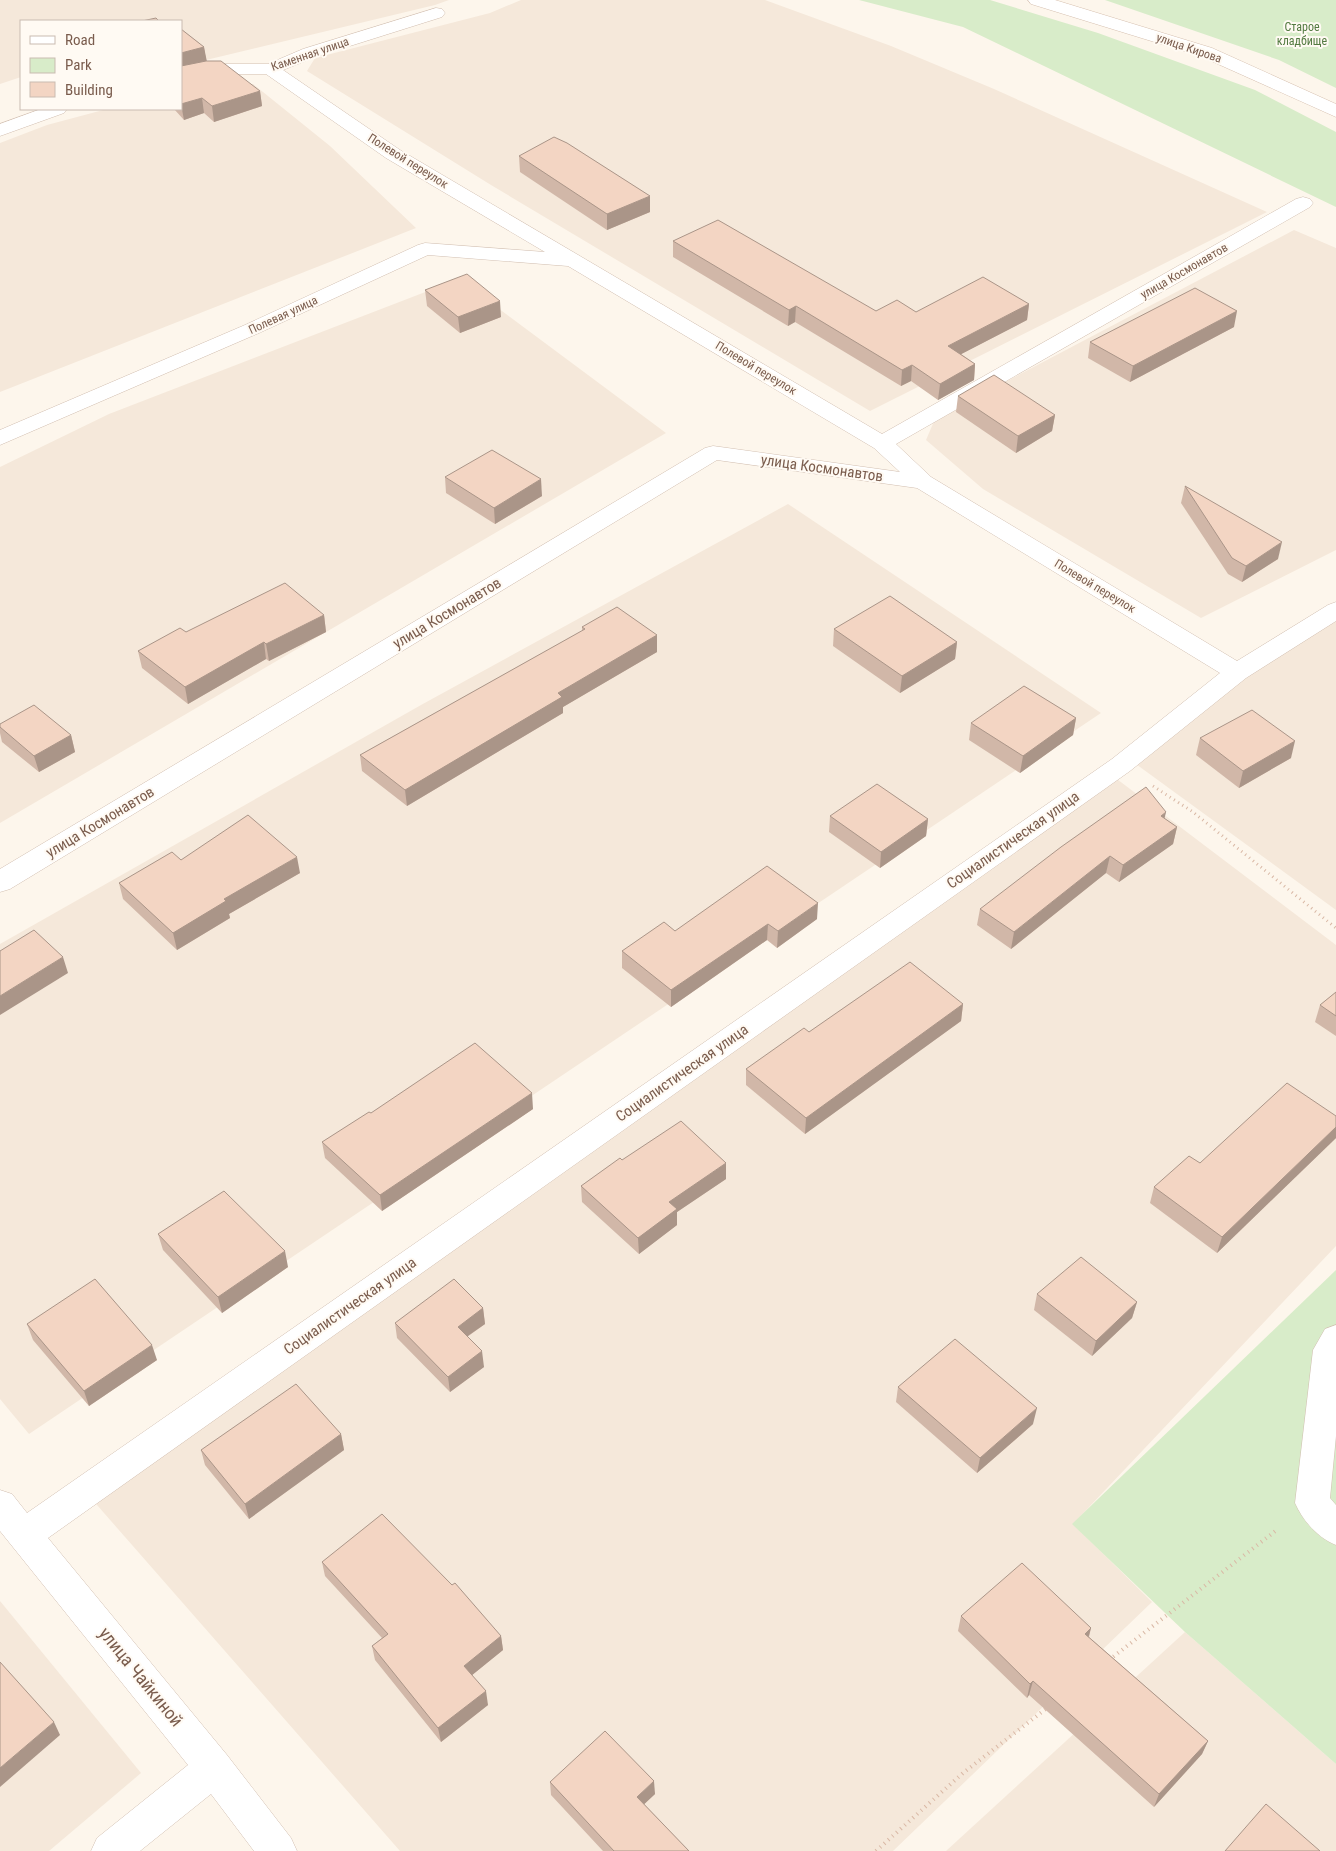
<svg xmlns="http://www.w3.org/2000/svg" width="1336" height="1851" viewBox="0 0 1336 1851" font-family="'Roboto Condensed',sans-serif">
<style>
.residential{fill:#f5e8da}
.green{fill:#d8ecc9}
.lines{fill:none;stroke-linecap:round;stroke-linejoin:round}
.minor-casing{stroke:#d1beb0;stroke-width:1}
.secondary-casing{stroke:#d6c0b0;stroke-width:1}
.path-far1{stroke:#d9b8a5;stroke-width:3;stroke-dasharray:1 4;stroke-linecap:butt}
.path{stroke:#d9b8a5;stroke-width:4;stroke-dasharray:1 4.5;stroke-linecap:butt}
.minor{fill:#fff;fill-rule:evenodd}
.secondary{fill:#fff;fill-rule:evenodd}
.wall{fill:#d1b7a8}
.shaded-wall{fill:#aa9588}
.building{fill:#f3d5c3;stroke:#aa9588}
.labels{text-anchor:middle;stroke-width:4;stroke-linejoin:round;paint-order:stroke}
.far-park-label{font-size:12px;fill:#537a41;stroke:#fffaf3}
.far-street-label{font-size:12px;fill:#7a5c4d;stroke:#fffaf3}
.street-label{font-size:15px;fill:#7a5c4d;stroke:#fffaf3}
.near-street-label{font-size:18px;fill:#7a5c4d;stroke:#fffaf3}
</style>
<rect width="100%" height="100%" fill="#fdf6ec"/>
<!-- residential -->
<g class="residential">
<polygon points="0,0 449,0 435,5 181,66 181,21 21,21 21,77 0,84"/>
<polygon points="521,0 765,0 891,46 994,89 1267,212 870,411 491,185 307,71 315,58 490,13"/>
<polygon points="223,84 253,84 330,146 416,228 0,392 0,143 47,125 107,109 181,109"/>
<polygon points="1294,230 1336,248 1336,550 1201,618 983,489 926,440 935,419"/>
<polygon points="459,279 666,433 0,823 0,467 109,414"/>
<polygon points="788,504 1101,713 29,1434 0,1399 0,944 421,705"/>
<polygon points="1336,607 1336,910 1129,759"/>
<polygon points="1101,767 1336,945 1336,1246 1073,1524 1152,1602 893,1851 400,1851 90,1497"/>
<polygon points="0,1601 141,1773 49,1851 0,1851"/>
<polygon points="1185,1632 1336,1764 1336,1851 946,1851"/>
</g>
<!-- green -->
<g class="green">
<polygon points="859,0 990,0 1098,33 1255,90 1336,132 1336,207 963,27"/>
<polygon points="1105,0 1336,0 1336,88 1279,60"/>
<polygon points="1336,1270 1336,1764 1185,1632 1072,1524"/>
</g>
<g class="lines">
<defs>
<g id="minor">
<polygon points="436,8 442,9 445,13 442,17 315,57 283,70 400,150 882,434 1296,199 1303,197 1310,199 1313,203 1310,207 896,444 931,477 1237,661 1328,605 1336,602 1336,621 1246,678 1130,771 48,1538 227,1755 291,1838 297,1851 254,1851 211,1794 140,1851 91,1851 97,1838 188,1765 0,1531 0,1490 12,1494 27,1513 1112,759 1220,673 917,488 717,460 10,889 0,892 0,869 705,448 713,446 900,472 874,448 568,266 428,255 259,333 0,445 0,430 245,325 418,245 425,243 545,252 386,158 266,74 208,74 181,81 181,70 208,64 268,64 303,49"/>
<polygon points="41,109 67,109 64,113 0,136 0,124"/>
<path d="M1336,1325v111l-6,62 6,7v40c-18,-7 -33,-24 -41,-42l18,-153 12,-21z"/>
</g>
<polygon id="secondary" points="1028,0 1055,0 1212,48 1336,104 1336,117 1200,56 1031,4"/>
</defs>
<!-- minor casing -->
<use href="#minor" class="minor-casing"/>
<!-- secondary casing -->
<use href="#secondary" class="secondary-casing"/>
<!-- path-far1 -->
<polyline class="path-far1" points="1153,786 1193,812 1336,928"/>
<!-- path -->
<g class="path">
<polyline points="1109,1660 1278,1529"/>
<polyline points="876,1851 963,1773 1047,1708"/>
</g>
<!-- minor -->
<use href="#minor" class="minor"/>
<!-- secondary -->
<use href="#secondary" class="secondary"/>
</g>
<!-- wall -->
<g class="wall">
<polygon points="181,29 204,47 206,61 260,91 262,106 214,122 204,113 184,120 174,109 181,109"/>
<polygon points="519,156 650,212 607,230 520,172"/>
<polygon points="673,241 876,311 916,312 1029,304 1027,320 961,354 975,364 974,380 938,400 911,381 901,386 795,322 788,326 673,257"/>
<polygon points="425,290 501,317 460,333 427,306"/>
<polygon points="1234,327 1130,382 1088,358 1090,342"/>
<polygon points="958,396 1055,415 1052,431 1016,453 956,412"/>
<polygon points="445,477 542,496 495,524 446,493"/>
<polygon points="1185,486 1278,559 1242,582 1228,574 1181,503"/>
<polygon points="324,615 326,632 269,661 266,659 188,704 142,668 138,651 186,632"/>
<polygon points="582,627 657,635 657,652 563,707 563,713 407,806 362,771 360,755 582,631"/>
<polygon points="834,629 957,642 955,659 900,693 833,646"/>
<polygon points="1076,718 1073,735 1020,773 969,740 971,723"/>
<polygon points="0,724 71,735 75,752 39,772 2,742 0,733"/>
<polygon points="1200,738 1291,758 1239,788 1196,755"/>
<polygon points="1166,812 1164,818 1177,827 1173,844 1119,882 1106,873 1011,949 977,925 980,909"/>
<polygon points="830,816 928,819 926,836 880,868 829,832"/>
<polygon points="181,860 300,873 229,914 230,918 177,950 123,899 119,883"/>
<polygon points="817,919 777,948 767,940 671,1007 622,968 622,951 675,931"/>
<polygon points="1336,992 1336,1036 1315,1022 1320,1005"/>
<polygon points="963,1004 961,1021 805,1134 746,1085 746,1069 809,1032"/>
<polygon points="533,1109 382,1211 325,1158 322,1142 371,1113"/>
<polygon points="1336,1116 1336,1138 1217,1253 1150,1203 1154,1187"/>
<polygon points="622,1160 726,1179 677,1212 677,1225 639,1254 582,1202 581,1186"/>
<polygon points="158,1234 288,1267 222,1313 163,1250"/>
<polygon points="1037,1294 1137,1302 1132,1318 1092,1356 1034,1310"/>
<polygon points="483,1308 485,1324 467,1337 484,1367 450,1392 397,1338 395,1323"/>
<polygon points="27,1324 157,1360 89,1406 33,1340"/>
<polygon points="898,1387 1033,1424 977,1473 896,1402"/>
<polygon points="341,1434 344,1450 249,1519 205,1465 201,1450"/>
<polygon points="322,1562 501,1636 503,1650 472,1675 488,1705 441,1742 375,1660 372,1646 382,1638 325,1576"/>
<polygon points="961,1616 1091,1628 1089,1637 1208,1741 1202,1754 1154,1807 1029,1695 1027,1698 958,1631"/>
<polygon points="550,1782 655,1794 644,1804 689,1851 603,1851 551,1795"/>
</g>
<!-- shaded-wall -->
<g class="shaded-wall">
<polygon points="204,47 207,62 181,68 181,53"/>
<polygon points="260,91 262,106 214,122 212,106"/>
<polygon points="202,98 204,113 184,120 181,104"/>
<polygon points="650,196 650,212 607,230 607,214"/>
<polygon points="500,301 501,317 460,333 458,317"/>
<polygon points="1029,304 1027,320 946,362 948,346"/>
<polygon points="796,306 795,322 788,326 789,310"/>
<polygon points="1237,311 1234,327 1130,382 1133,366"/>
<polygon points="975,364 974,380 938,400 940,384"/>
<polygon points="912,365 911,381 901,386 902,370"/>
<polygon points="1055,415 1052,431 1016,453 1018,436"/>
<polygon points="541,479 542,496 495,524 494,508"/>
<polygon points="1282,542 1278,559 1242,582 1246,566"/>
<polygon points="324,615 326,632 269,661 266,644"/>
<polygon points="657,635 657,652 563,707 563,713 407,806 405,790 558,693"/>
<polygon points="264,642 266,659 188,704 185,687"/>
<polygon points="957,642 955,659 900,693 902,676"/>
<polygon points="1076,718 1073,735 1020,773 1023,756"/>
<polygon points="71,735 75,752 39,772 34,756"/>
<polygon points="1295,741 1291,758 1239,788 1243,771"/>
<polygon points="1166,812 1162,829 1161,816"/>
<polygon points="928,819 926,836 880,868 881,852"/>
<polygon points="1177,827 1173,844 1119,882 1123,865"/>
<polygon points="1110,856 1106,873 1011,949 1014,932"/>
<polygon points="297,857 300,873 229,914 230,918 177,950 173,933 224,899"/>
<polygon points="818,903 817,919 777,948 778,931"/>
<polygon points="768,924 767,940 671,1007 671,990"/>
<polygon points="63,957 68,973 0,1015 0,996"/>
<polygon points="963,1004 961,1021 805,1134 806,1118"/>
<polygon points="532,1093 533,1109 382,1211 380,1195"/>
<polygon points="1336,1127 1336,1138 1217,1253 1222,1237"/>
<polygon points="726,1163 726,1179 677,1212 677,1225 639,1254 638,1238 669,1202"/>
<polygon points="285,1251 288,1267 222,1313 218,1297"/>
<polygon points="1137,1302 1132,1318 1092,1356 1096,1341"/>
<polygon points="483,1308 485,1324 459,1342 458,1327"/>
<polygon points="152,1345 157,1360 89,1406 84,1391"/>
<polygon points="482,1351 484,1367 450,1392 448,1377"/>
<polygon points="1037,1408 1033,1424 977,1473 980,1458"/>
<polygon points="341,1434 344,1450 249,1519 245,1504"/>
<polygon points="1091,1628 1087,1642 1085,1634"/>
<polygon points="501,1636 503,1650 466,1680 464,1666"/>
<polygon points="1033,1681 1029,1695 1027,1698 1030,1684"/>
<polygon points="486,1691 488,1705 441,1742 438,1728"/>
<polygon points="54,1722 60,1735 0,1787 0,1768"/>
<polygon points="1208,1741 1202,1754 1154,1807 1159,1794"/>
<polygon points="654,1781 655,1794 638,1810 637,1797"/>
</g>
<!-- building -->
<g class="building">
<polygon points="156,18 159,21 142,21"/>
<polygon points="181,29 204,47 181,53"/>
<polygon points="206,61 221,61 260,91 212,106 202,98 181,104 181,66"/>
<polygon points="554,137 567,143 650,196 607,214 519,156"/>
<polygon points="718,220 876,311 897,300 916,312 983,277 1029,304 948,346 975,364 940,384 912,365 902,370 796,306 789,310 673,241"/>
<polygon points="467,274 500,301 458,317 425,290"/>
<polygon points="1195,288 1237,311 1133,366 1090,342"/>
<polygon points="994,375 1055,415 1018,436 958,396"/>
<polygon points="492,450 541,479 494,508 445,477"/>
<polygon points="1185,486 1282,542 1246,566 1232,558"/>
<polygon points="285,583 324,615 266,644 264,642 185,687 138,651 180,628 186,632"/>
<polygon points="890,596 957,642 902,676 834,629"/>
<polygon points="617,607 657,635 558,693 562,697 405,790 360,755 585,629 582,627"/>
<polygon points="1024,686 1076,718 1023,756 971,723"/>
<polygon points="34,705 71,735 34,756 0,727 0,724"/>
<polygon points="1252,710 1295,741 1243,771 1200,738"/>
<polygon points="877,784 928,819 881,852 830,816"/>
<polygon points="1146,787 1166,812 1161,816 1177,827 1123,865 1110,856 1014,932 980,909 1061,847"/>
<polygon points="248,815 297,857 224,899 226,901 173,933 119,883 172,852 181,860"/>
<polygon points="767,866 818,903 778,931 768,924 671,990 622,951 664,922 675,931"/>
<polygon points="34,930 63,957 0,996 0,951"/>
<polygon points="910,962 963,1004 806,1118 746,1069 804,1028 809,1032"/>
<polygon points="1336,992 1336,1016 1320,1005"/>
<polygon points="475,1043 532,1093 380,1195 322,1142 369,1112 371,1113"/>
<polygon points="1287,1083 1336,1116 1336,1127 1222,1237 1154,1187 1189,1156 1200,1163"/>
<polygon points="681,1121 726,1163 669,1202 677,1209 638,1238 581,1186 620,1158 622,1160"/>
<polygon points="224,1191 285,1251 218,1297 158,1234"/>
<polygon points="1081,1257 1137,1302 1096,1341 1037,1294"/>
<polygon points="95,1279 152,1345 84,1391 27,1324"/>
<polygon points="454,1279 483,1308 458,1327 482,1351 448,1377 395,1323"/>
<polygon points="955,1339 1037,1408 980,1458 898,1387"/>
<polygon points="296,1384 341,1434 245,1504 201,1450"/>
<polygon points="382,1514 452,1585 455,1583 501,1636 464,1666 486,1691 438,1728 372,1646 388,1634 322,1562"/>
<polygon points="1022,1563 1091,1628 1085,1634 1208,1741 1159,1794 1033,1681 1030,1684 961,1616"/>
<polygon points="0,1662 54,1722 0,1768"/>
<polygon points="605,1731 654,1781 637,1797 689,1851 614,1851 550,1782"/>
<polygon points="1266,1804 1320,1851 1225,1851"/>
</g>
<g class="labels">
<!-- far-park labels -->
<g class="far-park-label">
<text x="1302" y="31">Старое<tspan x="1302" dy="14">кладбище</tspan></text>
</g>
<!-- far-street labels -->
<g class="far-street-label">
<text transform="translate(1189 48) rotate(19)" y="4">улица Кирова</text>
<text transform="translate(310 54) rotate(-19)" y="4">Каменная улица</text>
<text transform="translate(408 161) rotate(32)" y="4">Полевой переулок</text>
<text transform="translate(1184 271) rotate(-30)" y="4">улица Космонавтов</text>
<text transform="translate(283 315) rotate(-25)" y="4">Полевая улица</text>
<text transform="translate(756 368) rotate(31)" y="4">Полевой переулок</text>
<text transform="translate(1095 586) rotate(31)" y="4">Полевой переулок</text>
</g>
<!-- street labels -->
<g class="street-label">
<text transform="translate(822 468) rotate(8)" y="5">улица Космонавтов</text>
<text transform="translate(447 613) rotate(-31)" y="5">улица Космонавтов</text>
<text transform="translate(100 822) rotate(-31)" y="5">улица Космонавтов</text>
<text transform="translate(1013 840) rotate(-35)" y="5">Социалистическая улица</text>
<text transform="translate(682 1073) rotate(-35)" y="5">Социалистическая улица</text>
<text transform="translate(350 1306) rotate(-35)" y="5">Социалистическая улица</text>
</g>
<!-- near-street labels -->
<g class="near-street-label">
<text transform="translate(141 1677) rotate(51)" y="6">улица Чайкиной</text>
</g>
</g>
<!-- legend -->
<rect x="20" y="20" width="162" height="90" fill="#fffaf3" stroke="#cabbb1"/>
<rect x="30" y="36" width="25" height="8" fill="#ffffff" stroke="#cabbb1"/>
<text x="65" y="45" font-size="15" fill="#7a5c4d">Road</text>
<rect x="30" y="58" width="25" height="15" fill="#d8ecc9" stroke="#cabbb1"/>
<text x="65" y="70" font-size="15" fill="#7a5c4d">Park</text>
<rect x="30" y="82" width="25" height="15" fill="#f3d5c3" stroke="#cabbb1"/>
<text x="65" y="95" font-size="15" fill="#7a5c4d">Building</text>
</svg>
